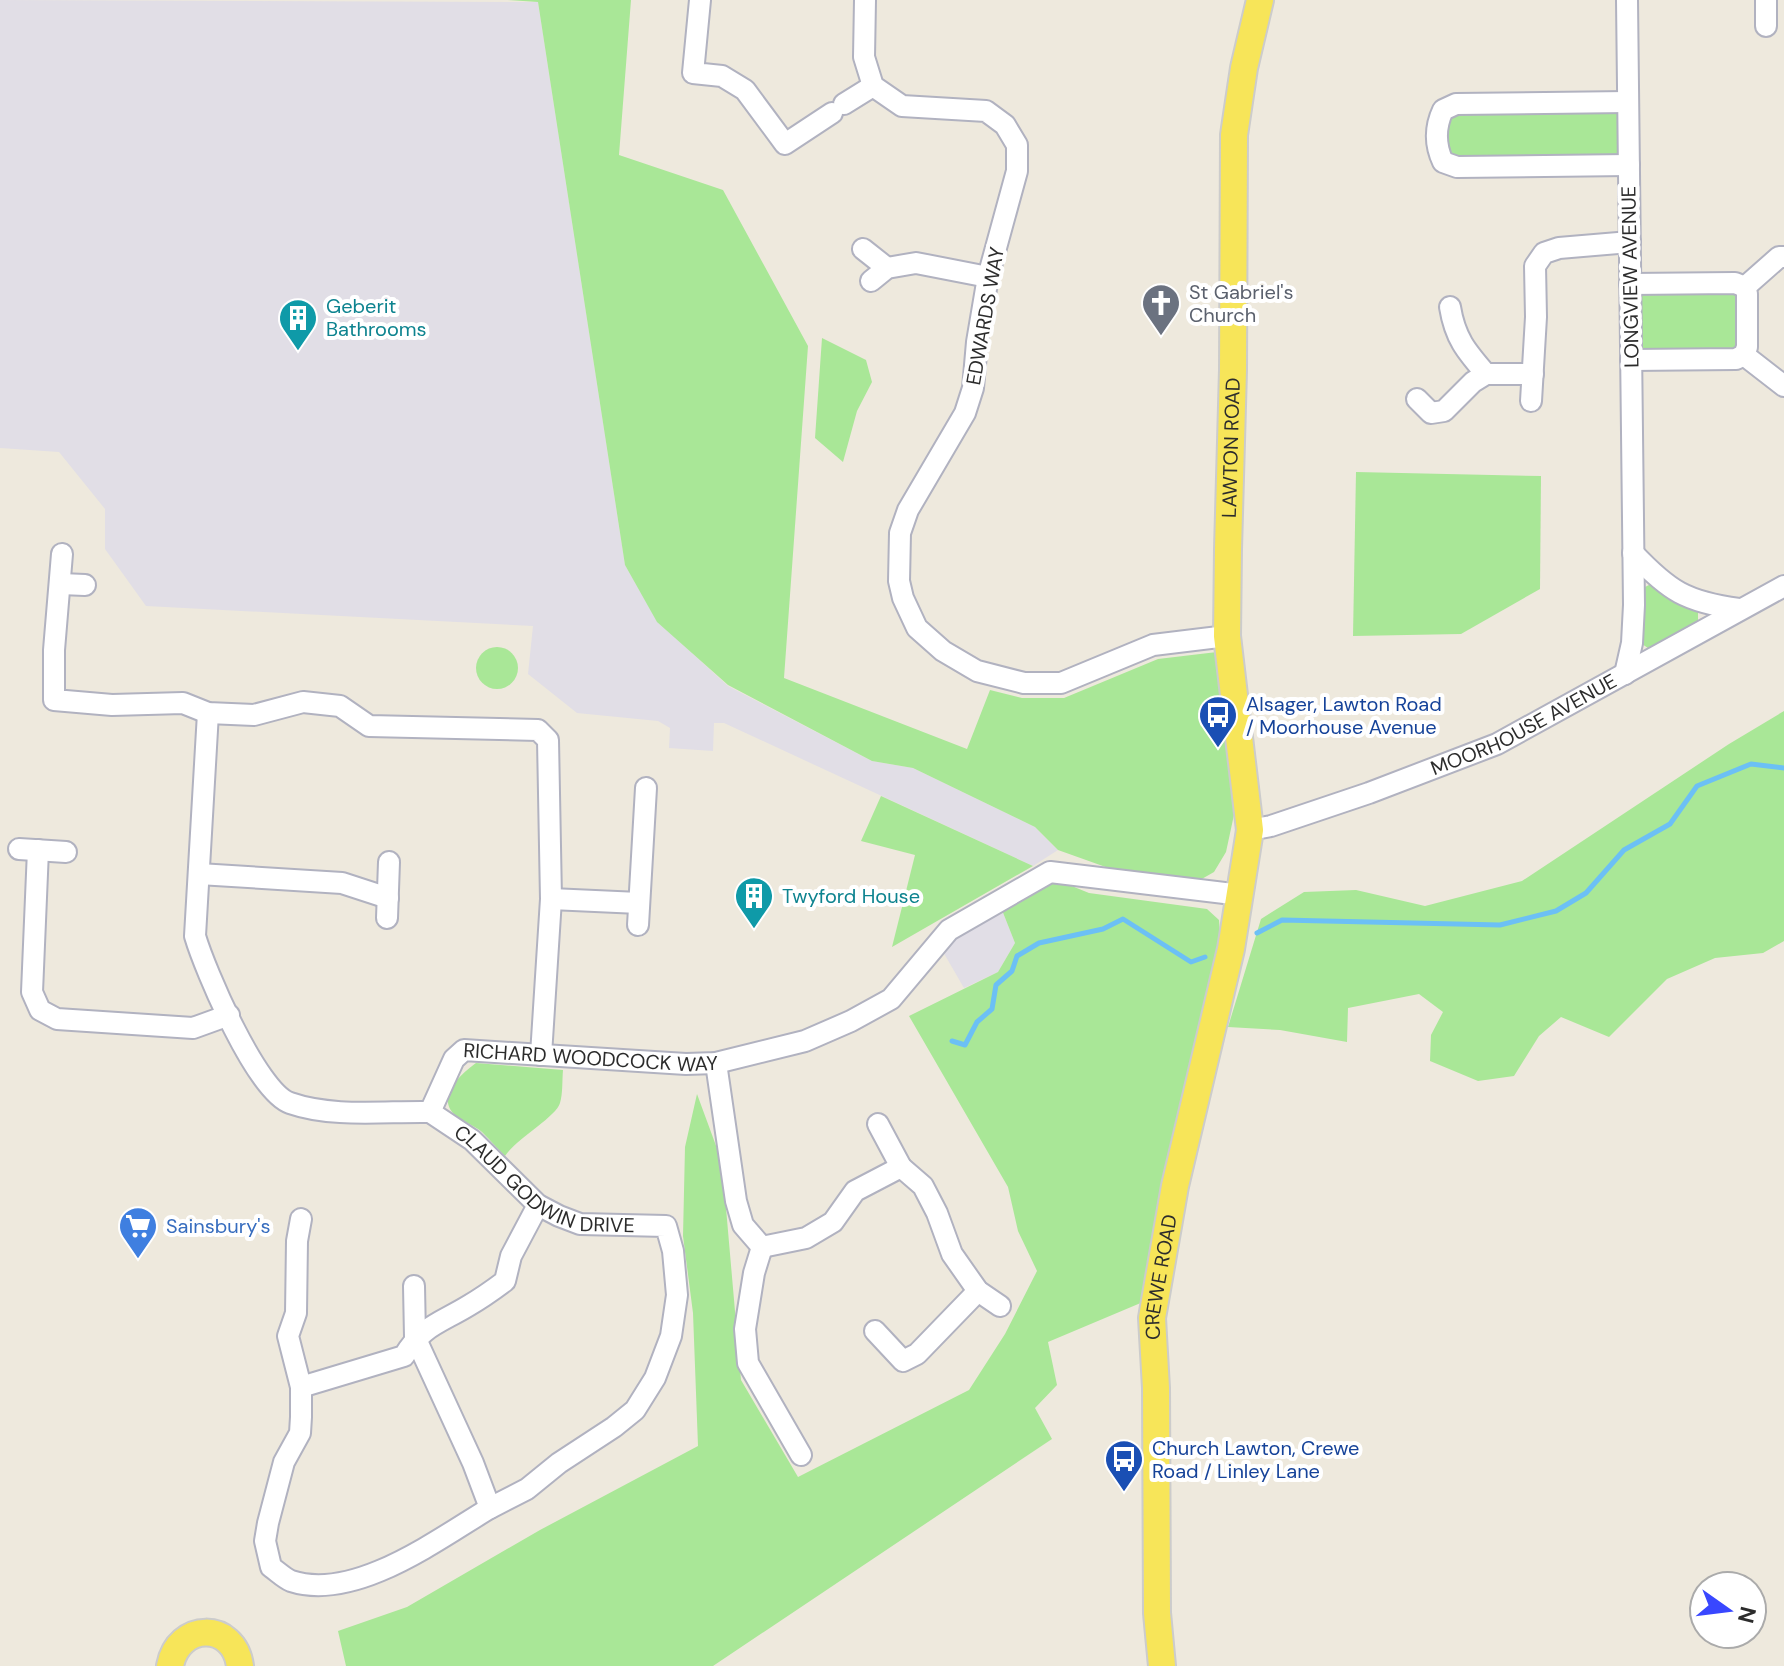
<svg xmlns="http://www.w3.org/2000/svg" width="1784" height="1666" viewBox="0 0 1784 1666" font-family="'DM Sans',sans-serif">
<style>
.industrial{fill:#e1dee6}
.green{fill:#a9e797}
.lines{fill:none;stroke-linecap:round;stroke-linejoin:round}
.stream{stroke:#6cc0f5;stroke-width:5}
.minor-casing{stroke:#b1b2c0;stroke-width:24}
.major-casing{stroke:#ccc;stroke-width:30}
.minor{stroke:#fff;stroke-width:20}
.major{stroke:#f7e559;stroke-width:26}
.labels{text-anchor:middle;stroke-width:8;stroke-linejoin:round;paint-order:stroke}
.street-label{font-size:20px;fill:#2c2c2c;stroke:#fff}
.worship-label{font-size:20px;fill:#5b616d;stroke:#fff;text-anchor:start}
.culture-label{font-size:20px;fill:#0d838f;stroke:#fff;text-anchor:start}
.transit-label{font-size:20px;fill:#164399;stroke:#fff;text-anchor:start}
.shop-label{font-size:20px;fill:#366cbe;stroke:#fff;text-anchor:start}
</style>
<rect width="100%" height="100%" fill="#eee9dd"/>
<!-- industrial -->
<g class="industrial">
<polygon points="0,0 538,2 625,565 657,621 728,686 872,761 913,768 1035,827 1058,850 1033,866 724,723 714,723 713,751 669,748 670,728 658,721 577,713 528,674 533,626 146,606 105,549 105,509 59,452 0,448"/>
<polygon points="1002,910 1015,943 998,972 964,988 942,950 954,938"/>
</g>
<!-- green -->
<g class="green">
<polygon points="508,0 631,0 619,155 723,190 808,346 784,678 967,749 990,690 1022,698 1064,698 1158,659 1217,652 1235,810 1226,852 1214,872 1200,880 1114,870 1058,850 1035,827 913,768 872,761 728,685 657,622 625,565 538,2"/>
<polygon points="1622,107 1623,160 1447,158 1447,114"/>
<polygon points="1638,289 1740,291 1740,351 1639,355"/>
<polygon points="822,338 866,360 872,382 857,411 843,462 815,438"/>
<polygon points="1356,472 1541,476 1540,589 1461,634 1353,636"/>
<polygon points="1651,584 1698,612 1698,623 1651,650 1642,644 1643,588"/>
<circle cx="497" cy="668" r="21"/>
<polygon points="1784,711 1784,941 1763,953 1715,958 1667,979 1609,1037 1561,1017 1539,1036 1514,1076 1478,1081 1430,1061 1431,1035 1443,1012 1419,994 1348,1008 1347,1042 1280,1030 1228,1027 1261,919 1304,892 1356,890 1425,906 1522,881 1729,744"/>
<polygon points="881,796 1033,866 892,947 915,855 861,841"/>
<polygon points="1047,876 1089,893 1207,909 1219,920 1220,935 1143,1302 1048,1342 1057,1385 1035,1408 1052,1439 713,1666 346,1666 338,1631 407,1607 540,1530 698,1446 693,1313 683,1236 685,1147 697,1094 722,1162 741,1380 798,1477 969,1390 1005,1334 1037,1271 1018,1231 1008,1187 909,1016 998,972 1015,943 1002,910"/>
<path d="M476,1063l87,7c-1,11 0,23 -3,33 -4,14 -44,36 -55,53 -8,-8 -15,-16 -23,-24 -8,-7 -19,-10 -27,-17 -20,-18 7,-42 21,-52z"/>
</g>
<g class="lines">
<!-- stream -->
<g class="stream">
<polyline points="1257,933 1282,920 1500,925 1556,911 1586,893 1624,850 1670,824 1697,786 1751,764 1784,768"/>
<polyline points="952,1041 965,1045 977,1022 992,1009 996,985 1012,971 1017,956 1039,943 1103,929 1123,919 1191,962 1205,957"/>
</g>
<defs>
<g id="minor">
<polyline points="700,0 693,73 722,76 745,90 785,144 832,113"/>
<polyline points="865,0 864,57 873,86 902,106 986,111 1005,125 1017,145 1017,171 988,277 977,342 973,388 965,413 908,510 900,533 899,581 903,598 917,628 943,651 977,671 1024,683 1061,683 1153,645 1227,636"/>
<polyline points="1766,26 1766,0"/>
<path d="M1628,102l-172,2 -13,6c-8,17 -8,35 0,52l14,5 172,-2"/>
<polyline points="844,104 873,86"/>
<polyline points="863,249 887,268"/>
<polyline points="871,281 887,268 916,263 988,277"/>
<polyline points="1630,284 1735,283 1745,287 1747,294 1747,347 1744,355 1736,359 1631,360"/>
<polyline points="1745,287 1779,257 1784,257"/>
<path d="M1450,307c5,31 16,44 36,67"/>
<polyline points="1744,355 1784,386"/>
<polyline points="1417,399 1431,413 1444,411 1473,382 1486,374 1533,374"/>
<polyline points="1531,401 1536,317 1535,266 1544,253 1559,248 1630,242"/>
<path d="M1633,553c36,38 53,49 106,56"/>
<polyline points="62,554 54,650 54,700 112,705 183,703 208,713 254,715 303,702 340,706 369,726 538,730 548,740 551,899 541,1055"/>
<polyline points="61,584 85,585"/>
<polyline points="1625,674 1632,643 1634,605 1627,0"/>
<path id="s1" d="M208,713l-13,223c10,34 62,156 95,167 43,15 95,8 140,9l24,-53 10,-9 222,14 30,-1 89,-22 46,-20 40,-22 58,-69 101,-58 191,23"/>
<path id="s2" d="M1250,830l21,-4 98,-33 128,-49 287,-158"/>
<polyline points="19,849 66,852"/>
<polyline points="38,850 32,992 40,1010 57,1019 193,1028 229,1015"/>
<polyline points="199,874 342,883 388,898"/>
<polyline points="551,899 639,903"/>
<polyline points="387,918 389,862"/>
<polyline points="638,925 646,788"/>
<polyline points="716,1063 736,1201 743,1225 762,1247 806,1238 833,1222 855,1191 901,1167 923,1186 937,1213 952,1254 978,1291 1000,1306"/>
<path id="s3" d="M430,1112l42,28 66,65 21,11 21,8 86,2 7,25 4,44 -6,41 -16,42 -20,32 -21,17 -55,36 -32,26 -37,19"/>
<polyline points="878,1124 901,1167"/>
<path d="M301,1219l-4,22 -1,72 -8,23 13,51v30l-1,16 -16,29 -16,61 -3,18 6,26c6,4 13,11 20,14 64,21 147,-42 199,-73l-17,-45 -58,-126 -1,-51"/>
<polyline points="762,1247 754,1273 745,1329 748,1363 801,1455"/>
<polyline points="875,1331 903,1361 917,1354 978,1291"/>
<path d="M301,1387l103,-31c18,-30 36,-33 64,-50 12,-7 25,-16 37,-25l6,-25 27,-51"/>
</g>
<g id="major">
<path d="M170,1666c8,-44 64,-45 70,0"/>
<path id="s4" d="M1162,1666l-5,-53 -1,-225 -4,-70 23,-132 56,-237 19,-119 -23,-194 1,-87 5,-179 1,-235 10,-67 16,-68"/>
</g>
</defs>
<!-- minor casing -->
<use href="#minor" class="minor-casing"/>
<!-- major casing -->
<use href="#major" class="major-casing"/>
<!-- minor -->
<use href="#minor" class="minor"/>
<!-- major -->
<use href="#major" class="major"/>
</g>
<!-- icons -->
<defs>
<symbol id="church-pin" viewBox="-11 -11 22 30"><path d="M0 17L-7.5 6A9.5 9.5 0 1 1 7.5 6Z" fill="#6b7280" stroke="#fff"/><path d="M-1.2-6h2.4v3.5h3.3v2.4h-3.3V6h-2.4V-.1h-3.3v-2.4h3.3Z" fill="#fff"/></symbol>
<symbol id="building-pin" viewBox="-11 -11 22 30"><path d="M0 17L-7.5 6A9.5 9.5 0 1 1 7.5 6Z" fill="#0f9aa8" stroke="#fff"/><path d="M-4-6H4V6H1V3H-1V6H-4ZM-2.5-4.3h1.7v1.8h-1.7ZM.8-4.3h1.7v1.8H.8ZM-2.5-1h1.7V.8h-1.7ZM.8-1h1.7V.8H.8Z" fill="#fff"/></symbol>
<symbol id="bus-pin" viewBox="-11 -11 22 30"><path d="M0 17L-7.5 6A9.5 9.5 0 1 1 7.5 6Z" fill="#1a4fb4" stroke="#fff"/><path d="M-5-6H5V4H4V6H2V4H-2V6H-4V4H-5ZM-3.5-4V0h7V-4ZM-3.5 1.2v1.5H-2V1.2ZM2 1.2v1.5H3.5V1.2Z" fill="#fff"/></symbol>
<symbol id="supermarket-pin" viewBox="-11 -11 22 30"><path d="M0 17L-7.5 6A9.5 9.5 0 1 1 7.5 6Z" fill="#3f7fe0" stroke="#fff"/><path d="M-6-5.5h2.5l.6 2H6L4.5 2H-2.5L-4.4-4H-6ZM-1.5 3.2a1.3 1.3 0 1 0 .1 0ZM3 3.2a1.3 1.3 0 1 0 .1 0Z" fill="#fff"/></symbol>
</defs>
<g fill-rule="evenodd">
<use href="#church-pin" x="1139" y="281" width="44" height="60"/>
<use href="#building-pin" x="276" y="296" width="44" height="60"/>
<use href="#bus-pin" x="1196" y="693" width="44" height="60"/>
<use href="#building-pin" x="732" y="874" width="44" height="60"/>
<use href="#supermarket-pin" x="116" y="1204" width="44" height="60"/>
<use href="#bus-pin" x="1102" y="1437" width="44" height="60"/>
</g>
<g class="labels">
<!-- street labels -->
<g class="street-label">
<text transform="translate(1630 277) rotate(-91)" y="7">LONGVIEW AVENUE</text>
<text transform="translate(985 316) rotate(-80)" y="7">EDWARDS WAY</text>
<text dy="7" stroke="none"><textPath href="#s4" startOffset="1230">LAWTON ROAD</textPath></text>
<text dy="7" stroke="none"><textPath href="#s2" startOffset="294">MOORHOUSE AVENUE</textPath></text>
<text dy="7" stroke="none"><textPath href="#s1" startOffset="758">RICHARD WOODCOCK WAY</textPath></text>
<text dy="7" stroke="none"><textPath href="#s3" startOffset="138">CLAUD GODWIN DRIVE</textPath></text>
<text dy="7" stroke="none"><textPath href="#s4" startOffset="390">CREWE ROAD</textPath></text>
</g>
<!-- worship labels -->
<g class="worship-label">
<text x="1189" y="299">St Gabriel's<tspan x="1189" dy="23">Church</tspan></text>
</g>
<!-- culture labels -->
<g class="culture-label">
<text x="326" y="313">Geberit<tspan x="326" dy="23">Bathrooms</tspan></text>
<text x="782" y="903">Twyford House</text>
</g>
<!-- transit labels -->
<g class="transit-label">
<text x="1246" y="711">Alsager, Lawton Road<tspan x="1246" dy="23">/ Moorhouse Avenue</tspan></text>
<text x="1152" y="1455">Church Lawton, Crewe<tspan x="1152" dy="23">Road / Linley Lane</tspan></text>
</g>
<!-- shop labels -->
<g class="shop-label">
<text x="166" y="1233">Sainsbury's</text>
</g>
</g>
<!-- north arrow -->
<g transform="translate(1728 1610) rotate(104)"><circle r="38" fill="#ffffff" stroke="#ababab" stroke-width="2"/>
<path d="M0-6L14 30L0 20L-14 30Z" fill="#3947ff"/>
<text y="-12" font-size="22" font-weight="bold" text-anchor="middle" fill="#2c2c2c">N</text>
</g>
</svg>
